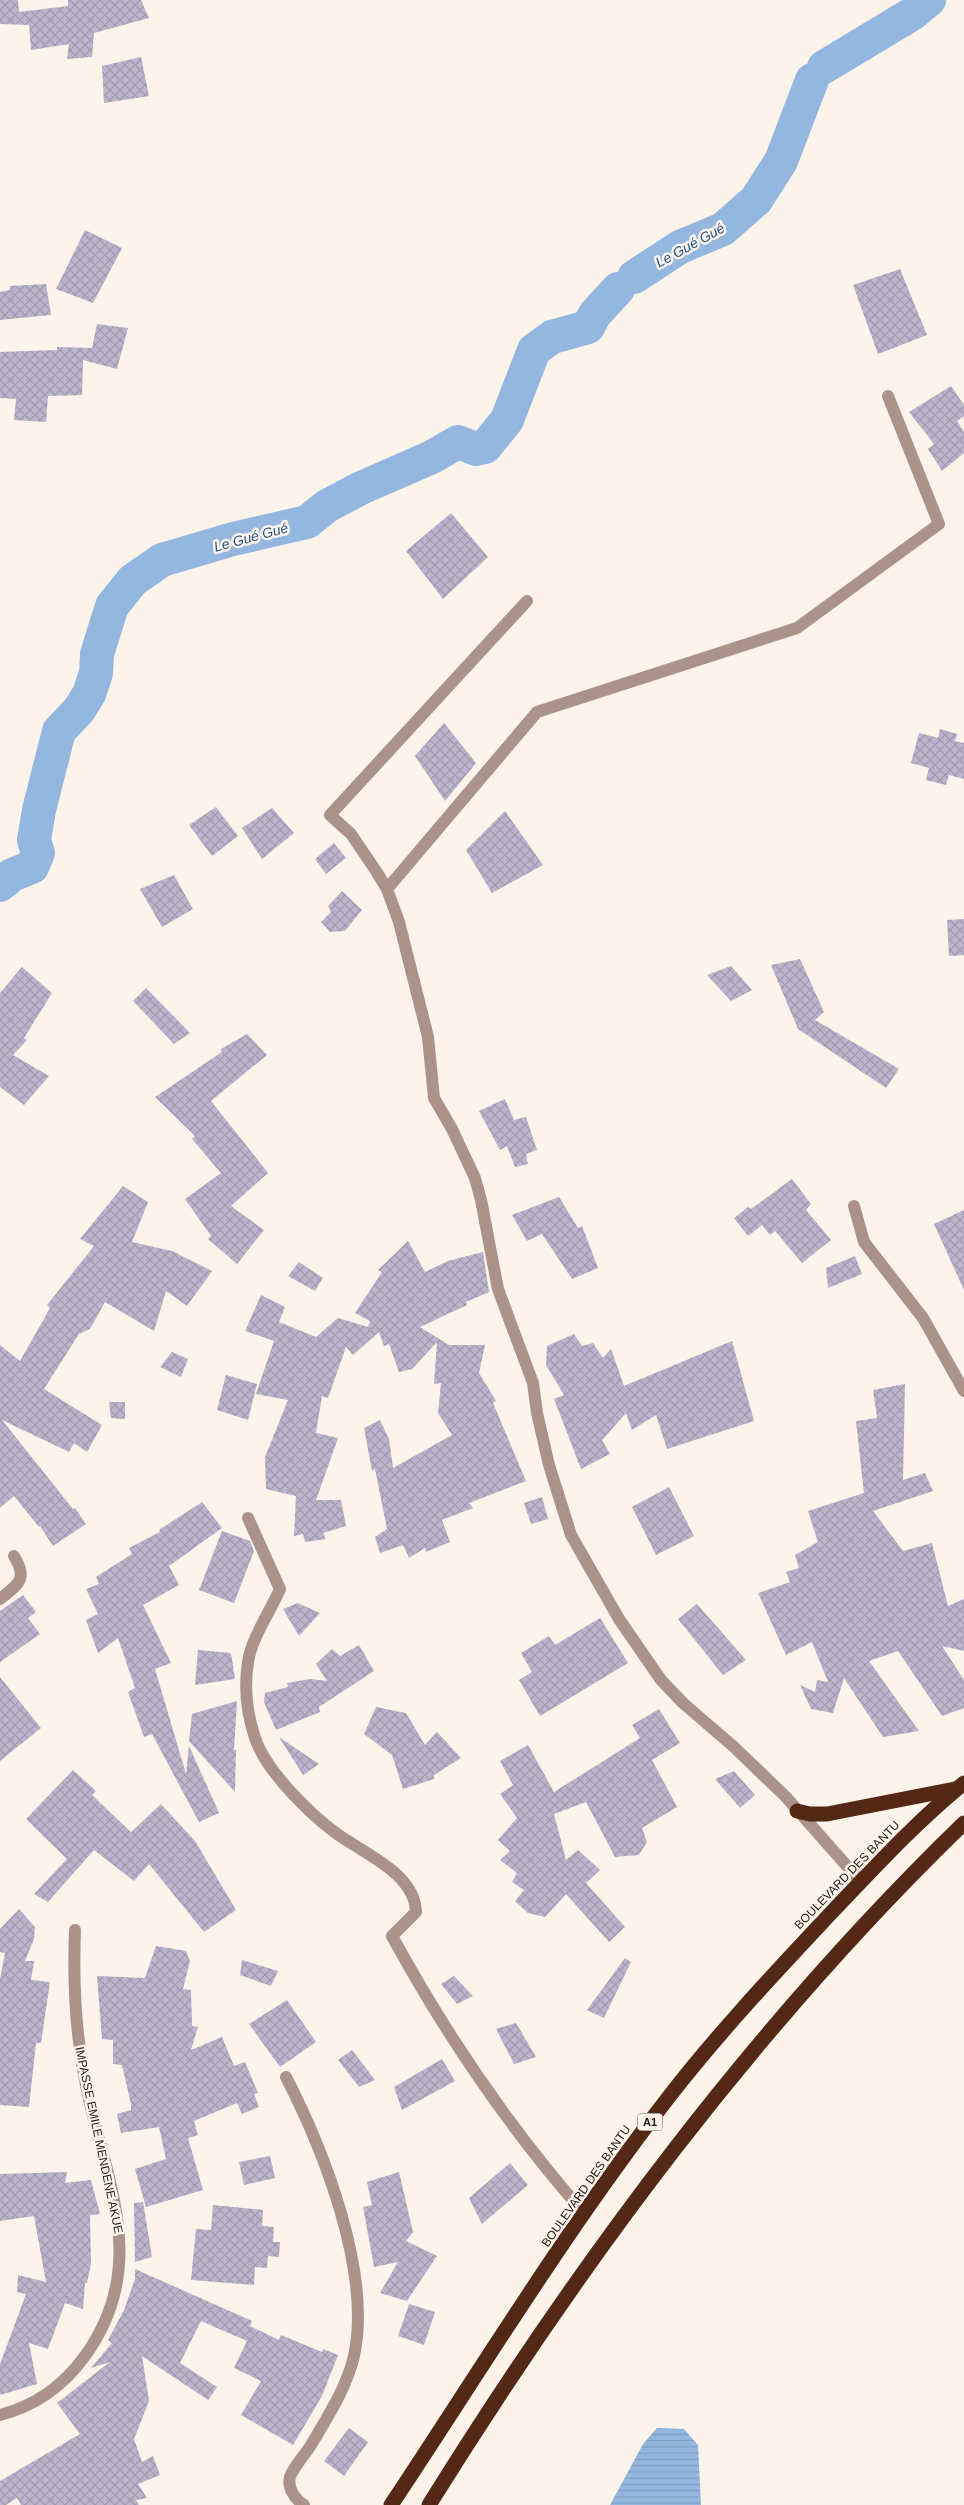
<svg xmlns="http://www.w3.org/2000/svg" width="964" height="2505" viewBox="0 0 964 2505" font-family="Arial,sans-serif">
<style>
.water{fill:url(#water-rules)}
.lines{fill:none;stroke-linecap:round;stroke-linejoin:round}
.river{stroke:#94b7e0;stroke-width:34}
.building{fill:url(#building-cross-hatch)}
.street{stroke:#ab9389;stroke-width:12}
.highway{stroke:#532814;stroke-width:15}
.labels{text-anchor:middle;stroke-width:5;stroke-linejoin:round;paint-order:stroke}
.shield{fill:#fcf3eb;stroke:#615a52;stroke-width:1}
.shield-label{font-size:11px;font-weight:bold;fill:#1f1811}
.street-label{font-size:12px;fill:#1f1811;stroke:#fcf3eb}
.water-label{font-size:14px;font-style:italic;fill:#245589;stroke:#fcf3eb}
</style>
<defs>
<pattern id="water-rules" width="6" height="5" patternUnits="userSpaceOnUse" patternTransform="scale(1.25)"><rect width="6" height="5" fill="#94b7e0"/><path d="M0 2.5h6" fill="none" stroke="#7f9dbf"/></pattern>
<pattern id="building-cross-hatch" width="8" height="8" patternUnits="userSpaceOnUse" patternTransform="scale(1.25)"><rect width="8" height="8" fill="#bcb4cc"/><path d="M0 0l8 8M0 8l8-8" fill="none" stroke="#a19aae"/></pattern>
</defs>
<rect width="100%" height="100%" fill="#fcf3eb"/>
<!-- water -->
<polygon class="water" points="657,2428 684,2429 698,2445 701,2505 610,2505 643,2444"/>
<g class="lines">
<!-- river -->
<g class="river">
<polyline points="824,67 912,14 929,0"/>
<polyline points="634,277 680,247 723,229 756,200 781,161 812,80"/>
<polyline points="0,885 12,875 32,867 38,853 34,840 39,810 59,731 79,710 89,694 96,673 97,654 112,606 133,580 162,560 233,539 307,522 327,506 361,488 432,457 458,442 476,449 485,447 507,420 534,350 552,337 588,327 595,314 618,289"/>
</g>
</g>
<!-- building -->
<g class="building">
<polygon points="0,0 18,0 19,12 68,6 68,0 141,0 149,18 94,33 92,57 67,59 69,44 31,50 29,25 0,24"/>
<polygon points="141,57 149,96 104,103 102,66"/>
<polygon points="85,230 122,248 93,303 56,289"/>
<polygon points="900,269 927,335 878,354 853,285"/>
<polygon points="46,284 51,315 0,320 0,292 10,290 10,286"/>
<polygon points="97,324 128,328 117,369 83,360 82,395 48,396 46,422 14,420 16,399 0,398 0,352 57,350 57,347 92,348"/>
<polygon points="951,386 964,405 964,416 957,421 964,432 964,453 942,471 928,449 934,444 909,412"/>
<polygon points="451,513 488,557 443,599 406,551"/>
<polygon points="444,723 476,763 445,801 415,756"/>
<polygon points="940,729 957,734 955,741 964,743 964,779 949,775 946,785 926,780 929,768 911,763 919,733 938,738"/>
<polygon points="216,807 238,836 212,856 189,825"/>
<polygon points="272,808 294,833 262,859 242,828"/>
<polygon points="505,811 543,865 492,893 466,850"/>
<polygon points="334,843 346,858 326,874 315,859"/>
<polygon points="174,875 193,909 162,927 140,889"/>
<polygon points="342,891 362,910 345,931 330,932 321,922 331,912 328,906"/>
<polygon points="964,919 964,955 949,956 947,920"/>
<polygon points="800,959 824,1012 815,1020 899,1069 886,1088 798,1029 771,965"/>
<polygon points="731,966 752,990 731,1001 707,975"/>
<polygon points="22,967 52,993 24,1038 27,1040 13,1055 49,1076 24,1105 0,1087 0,993"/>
<polygon points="146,988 190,1033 174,1044 133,1001"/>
<polygon points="247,1034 267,1055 211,1101 268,1173 231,1206 264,1230 237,1264 208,1239 211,1236 185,1199 221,1173 192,1139 195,1136 155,1097 222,1052 221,1049"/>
<polygon points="505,1099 514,1120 526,1117 537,1150 526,1154 528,1164 515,1167 507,1146 500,1150 479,1111"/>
<polygon points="792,1179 811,1204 806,1210 831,1240 802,1263 775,1231 770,1235 762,1225 748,1236 734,1218 748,1207 751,1209"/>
<polygon points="123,1186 148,1202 132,1242 172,1251 212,1271 187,1306 166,1291 154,1331 105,1302 90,1329 79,1334 44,1389 102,1425 87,1452 74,1443 69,1452 2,1420 73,1509 75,1508 86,1524 53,1546 40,1526 39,1527 14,1496 0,1508 0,1345 20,1361 50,1308 47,1305 94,1246 80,1239"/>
<polygon points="559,1197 578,1228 582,1226 598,1268 572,1279 542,1234 527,1241 512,1215"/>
<polygon points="964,1210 964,1290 934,1224"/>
<polygon points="408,1241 425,1272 448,1261 483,1252 489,1292 466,1302 467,1305 420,1327 449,1345 485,1345 479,1373 496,1401 493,1403 526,1481 469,1503 473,1508 442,1520 450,1542 426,1552 425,1548 409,1558 403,1545 380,1553 375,1537 387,1529 375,1469 372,1471 364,1428 380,1420 389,1439 393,1468 452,1435 438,1413 441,1383 434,1384 437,1342 412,1369 399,1372 389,1344 384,1346 379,1332 353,1355 346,1347 328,1398 322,1396 316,1433 338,1438 316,1500 341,1500 346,1526 323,1533 326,1539 305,1542 303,1534 294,1536 296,1496 266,1489 265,1457 288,1400 256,1394 274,1341 245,1331 261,1295 285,1307 279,1322 316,1337 338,1318 368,1327 370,1321 355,1313 382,1272 378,1270"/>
<polygon points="855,1256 862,1274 828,1288 826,1268"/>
<polygon points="299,1262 323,1278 315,1291 288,1276"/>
<polygon points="574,1334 582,1346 593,1343 603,1358 611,1349 624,1386 732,1341 754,1421 667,1449 656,1415 632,1430 626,1413 602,1440 610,1454 581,1469 554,1399 564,1395 546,1365 547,1346"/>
<polygon points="172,1352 188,1359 181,1377 160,1367"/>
<polygon points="226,1375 257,1384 248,1420 217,1410"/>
<polygon points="905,1384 903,1480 925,1473 933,1491 873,1511 903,1551 932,1543 948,1606 964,1599 964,1651 942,1646 964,1680 964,1708 942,1716 898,1651 869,1661 919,1731 883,1737 844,1678 833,1713 811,1709 800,1685 815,1692 817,1680 828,1682 812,1642 786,1655 758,1593 790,1582 786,1572 799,1568 795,1555 818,1542 808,1511 864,1493 856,1421 877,1418 873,1390"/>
<polygon points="109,1402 125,1402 125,1419 111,1418"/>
<polygon points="669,1487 694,1536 656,1555 632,1507"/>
<polygon points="542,1497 548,1519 531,1524 524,1503"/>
<polygon points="202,1502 222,1528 169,1566 179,1585 143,1605 171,1663 155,1669 186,1774 189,1746 219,1813 199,1822 152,1734 144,1737 128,1692 135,1688 118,1638 98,1653 86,1620 98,1614 86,1589 99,1584 96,1577 132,1554 129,1548 160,1532 159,1530"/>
<polygon points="222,1531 250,1541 254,1551 234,1603 199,1590"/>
<polygon points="23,1595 36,1612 28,1618 40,1634 0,1662 0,1611"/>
<polygon points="298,1603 320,1613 299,1636 283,1609"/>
<polygon points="697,1604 746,1660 723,1675 678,1619"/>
<polygon points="600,1618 628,1663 540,1716 519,1680 532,1672 521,1653 549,1636 555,1645"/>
<polygon points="359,1645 374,1671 319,1707 320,1712 276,1730 264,1702 265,1693 288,1687 287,1683 310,1679 327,1681 316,1664 332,1649 340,1656"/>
<polygon points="198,1650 231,1653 235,1679 195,1685"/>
<polygon points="0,1677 41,1728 0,1761"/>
<polygon points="237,1701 234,1750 236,1750 235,1792 189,1741 192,1714"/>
<polygon points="376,1707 406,1713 425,1745 437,1732 461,1758 434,1775 434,1779 403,1789 392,1755 364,1734"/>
<polygon points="659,1709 680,1743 652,1760 677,1807 642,1828 647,1842 639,1855 615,1857 586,1802 554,1814 566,1860 578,1850 600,1870 586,1883 625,1927 609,1942 566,1894 545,1917 528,1913 515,1901 524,1890 512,1882 517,1873 500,1860 510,1851 498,1840 517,1818 500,1794 513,1785 500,1761 528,1745 554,1792 640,1738 632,1725"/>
<polygon points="279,1737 319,1764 303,1775"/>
<polygon points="73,1770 96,1791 92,1795 131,1832 161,1804 195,1841 236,1910 204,1932 149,1864 134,1881 94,1850 48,1902 34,1894 67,1859 26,1819"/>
<polygon points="734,1771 755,1795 740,1808 715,1779"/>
<polygon points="19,1909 35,1927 34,1939 25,1961 34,1961 31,1980 50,1982 41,2043 36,2043 29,2107 0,2105 0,1979 5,1953 0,1952 0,1929"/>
<polygon points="156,1946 186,1951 190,1961 183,1989 191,1990 192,2026 198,2027 191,2050 222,2037 234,2066 245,2062 258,2093 254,2094 259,2107 242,2114 237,2103 194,2121 198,2135 188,2138 203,2190 146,2207 135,2169 166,2159 159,2127 121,2133 117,2114 131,2110 131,2104 122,2065 113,2064 113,2040 102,2039 97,1976 145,1978"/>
<polygon points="625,1958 631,1962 604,2018 587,2010"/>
<polygon points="242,1960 278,1971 271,1986 240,1975"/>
<polygon points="454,1976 473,1996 457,2004 441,1984"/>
<polygon points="287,2000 316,2042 280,2067 249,2024"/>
<polygon points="516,2023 536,2057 514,2064 496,2029"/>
<polygon points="352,2050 375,2080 359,2087 338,2060"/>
<polygon points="442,2059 455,2081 402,2110 394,2087"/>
<polygon points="270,2156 275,2178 244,2185 239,2162"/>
<polygon points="510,2163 528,2185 482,2224 469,2198"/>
<polygon points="67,2172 65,2183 91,2180 100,2214 90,2215 91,2264 87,2283 85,2283 83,2309 65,2303 48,2349 29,2343 37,2384 0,2395 0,2364 26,2294 17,2292 18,2275 46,2282 34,2216 0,2221 0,2174"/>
<polygon points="399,2172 413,2232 406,2241 437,2256 407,2301 380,2293 398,2262 374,2267 363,2207 372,2205 367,2182"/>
<polygon points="143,2202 152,2257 135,2262 134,2203"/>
<polygon points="213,2205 263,2210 262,2226 274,2227 273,2242 280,2242 279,2257 268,2256 267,2268 255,2267 254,2285 191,2280 196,2229 211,2230"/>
<polygon points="135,2269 252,2321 250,2326 279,2340 281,2335 322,2352 323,2349 338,2355 322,2396 293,2445 241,2415 261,2381 234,2368 247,2341 201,2321 180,2363 217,2387 208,2400 142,2356 149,2401 134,2439 142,2462 153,2456 160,2475 138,2484 147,2498 136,2500 139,2505 21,2505 17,2498 6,2505 0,2505 0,2481 80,2434 57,2403 110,2362 91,2368 112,2343 108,2340 124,2310 135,2279"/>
<polygon points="409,2304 435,2312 424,2345 398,2336"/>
<polygon points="349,2428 368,2442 344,2476 324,2461"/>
</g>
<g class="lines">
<!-- street -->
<g class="street">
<polyline points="527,601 330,815 351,834 376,871 387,889 399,922 428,1037 434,1098 452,1129 475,1178 481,1200 498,1289 533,1383 537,1413 549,1465 571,1535 619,1619 661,1680 683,1703 734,1747 786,1797 861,1882"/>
<polyline points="387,889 537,712 797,628 939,524 888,396"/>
<polyline points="854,1206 864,1242 923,1318 964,1391"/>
<path d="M248,1518l32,71c-10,23 -28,48 -32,73 -4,25 -1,52 7,76 12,36 64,86 96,105 25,16 64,35 65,69l-24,24c53,97 119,194 192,277"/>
<path d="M0,1599c19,-15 28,-20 14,-43"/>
<path d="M286,2077c38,74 86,196 68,279 -7,31 -27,62 -43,89 -6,10 -17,21 -21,32 -3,11 5,22 14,28"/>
<path d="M0,2415c35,-9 64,-30 85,-59 67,-93 19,-178 0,-276 -10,-50 -12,-99 -10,-150"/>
</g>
<!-- highway -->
<g class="highway">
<polyline points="797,1811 810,1814 827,1814 955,1789"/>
<path d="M391,2505c91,-137 176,-277 277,-407 51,-66 107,-125 163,-185 43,-45 85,-91 133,-130"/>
<path d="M429,2505c153,-246 327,-480 535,-682"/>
</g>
</g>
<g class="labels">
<!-- shield labels -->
<rect class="shield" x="637.5" y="2113.5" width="25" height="17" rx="4"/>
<g class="shield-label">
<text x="650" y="2126">A1</text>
</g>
<!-- street labels -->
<g class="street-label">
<text transform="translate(847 1875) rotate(-46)" y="4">BOULEVARD DES BANTU</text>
<text transform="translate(99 2140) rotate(78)" y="4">IMPASSE EMILE MENDENE AKUE</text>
<text transform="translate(586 2186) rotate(-55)" y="4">BOULEVARD DES BANTU</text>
</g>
<!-- water labels -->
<g class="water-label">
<text transform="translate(690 245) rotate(-29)" y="5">Le Gué Gué</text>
<text transform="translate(251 537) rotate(-15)" y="5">Le Gué Gué</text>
</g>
</g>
</svg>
